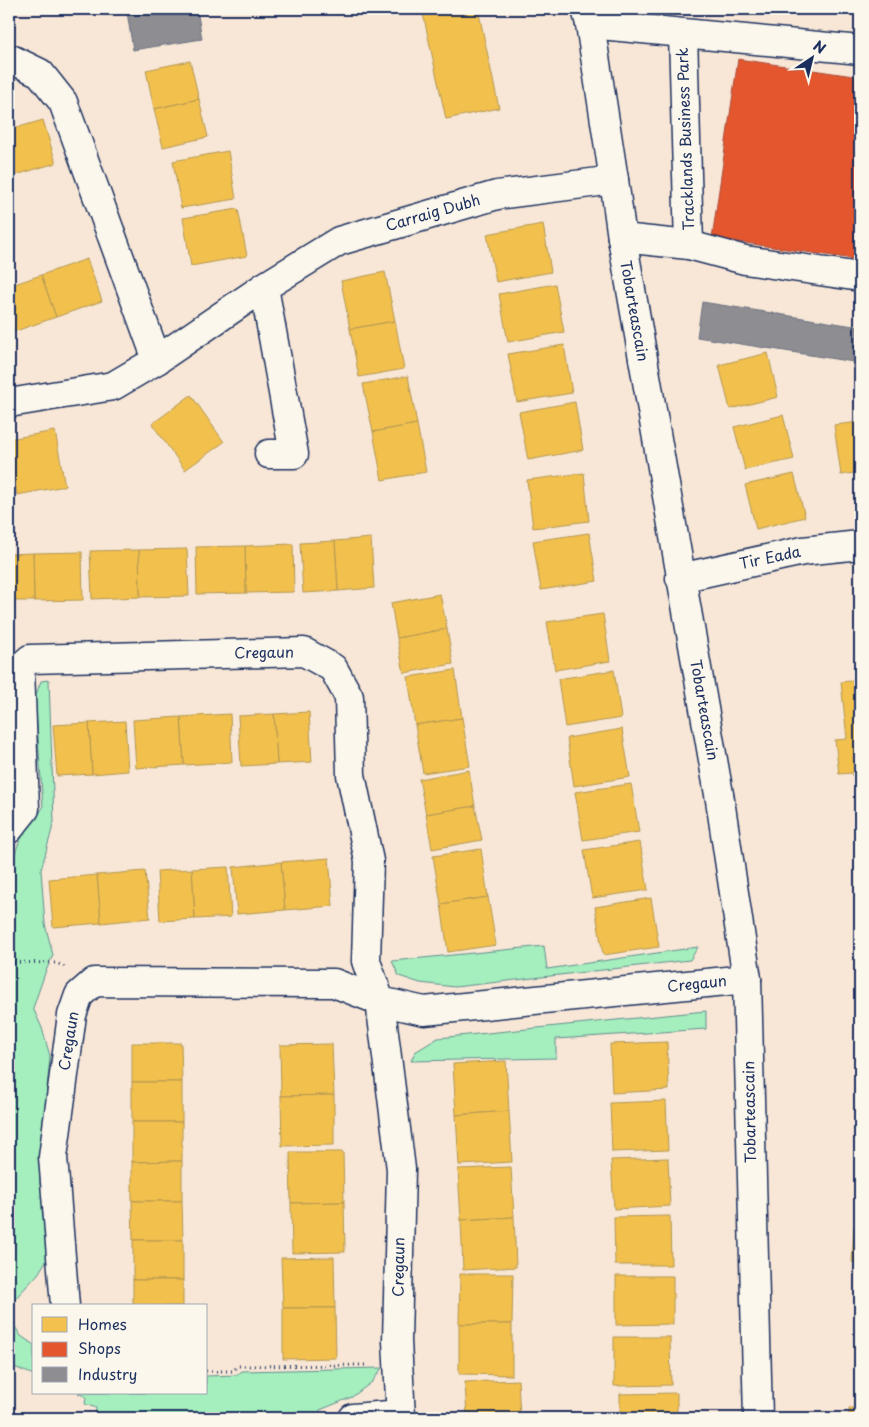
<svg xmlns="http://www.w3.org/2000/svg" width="869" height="1427" viewBox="0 0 869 1427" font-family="'Playpen Sans',sans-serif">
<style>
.green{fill:#a5eebd;stroke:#608e8e}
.homes{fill:#f2c14e;stroke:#b29553}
.shops{fill:#e4572e;stroke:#a84b3c}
.industry{fill:#8d8d92;stroke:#6b7182}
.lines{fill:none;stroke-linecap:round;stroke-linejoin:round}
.minor-casing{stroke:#1b2f5e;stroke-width:31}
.path{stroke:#1b2f5e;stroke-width:3;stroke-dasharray:1 4;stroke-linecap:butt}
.minor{stroke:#fbf7ec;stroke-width:28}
.labels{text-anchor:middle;stroke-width:5;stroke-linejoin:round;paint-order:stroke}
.street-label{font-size:15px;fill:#1b2f5e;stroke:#fbf7ec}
</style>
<rect width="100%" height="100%" fill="#f8e7d6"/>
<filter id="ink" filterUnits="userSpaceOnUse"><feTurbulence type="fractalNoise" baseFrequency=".02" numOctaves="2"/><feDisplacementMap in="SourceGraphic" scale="10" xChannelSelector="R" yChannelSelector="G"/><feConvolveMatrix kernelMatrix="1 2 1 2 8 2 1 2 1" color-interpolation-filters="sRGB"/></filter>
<g filter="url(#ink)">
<!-- green -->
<g class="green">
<path d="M49,680l5,142 -13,48 4,54 8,31 -8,18 -12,35 9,20 8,28 -9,98 -1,30 12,57 -6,20 -8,13 -25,27 -3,18 11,17 13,9v30l-25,-10v-483l1,-2c3,-14 4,-30 12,-43 6,-11 15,-18 21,-30l-8,-110 6,-16z"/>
<polygon points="544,946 547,969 698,947 690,960 455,987 420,983 399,976 392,961"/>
<polygon points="706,1011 706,1029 556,1039 556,1058 411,1061 415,1052 438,1038"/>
<polygon points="382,1368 372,1382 352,1397 320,1410 318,1418 95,1418 96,1408 85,1404 86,1397 78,1393 206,1393 206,1376 237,1375 242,1371"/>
</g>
<!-- homes -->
<g class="homes">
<polygon points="422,9 478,9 499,108 446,119"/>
<polygon points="190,61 199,99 154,109 146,70"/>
<polygon points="199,99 208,137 163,147 154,109"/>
<polygon points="43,120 56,163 9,177 9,130"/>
<polygon points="228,151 236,199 181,208 173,161"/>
<polygon points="238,209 247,256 191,266 183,218"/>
<polygon points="543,224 551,272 496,282 487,234"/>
<polygon points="87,259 102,301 56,317 41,275"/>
<polygon points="385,272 395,321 350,329 341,281"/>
<polygon points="41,275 56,317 10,333 9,286"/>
<polygon points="555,284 564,332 508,342 499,294"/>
<polygon points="395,321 404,369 359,377 350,329"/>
<polygon points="564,345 572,393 517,402 508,354"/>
<polygon points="768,353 778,397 730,409 719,365"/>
<polygon points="408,376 417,424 373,432 363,384"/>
<polygon points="191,395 224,442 185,470 152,424"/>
<polygon points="575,402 583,450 528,460 519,412"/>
<polygon points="783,415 794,459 745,470 734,427"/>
<polygon points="860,422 860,472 841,475 834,425"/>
<polygon points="417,424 426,472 382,480 373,432"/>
<polygon points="55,431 65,486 17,495 9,450 9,439"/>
<polygon points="584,473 589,521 533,528 527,480"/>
<polygon points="794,474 805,517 756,529 745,485"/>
<polygon points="589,533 597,581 541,590 533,541"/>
<polygon points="371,538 374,588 338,591 335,541"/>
<polygon points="335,541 338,591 303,593 300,543"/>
<polygon points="293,544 294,592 246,593 245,546"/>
<polygon points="245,546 246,593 197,594 196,547"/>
<polygon points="187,549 189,596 140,597 139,550"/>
<polygon points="139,550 140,597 92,599 90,551"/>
<polygon points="82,552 83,600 34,601 33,553"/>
<polygon points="33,553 34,601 9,601 9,554"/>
<polygon points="440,594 447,629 397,638 391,603"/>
<polygon points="603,614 610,661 555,670 547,622"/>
<polygon points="447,629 453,664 404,673 397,638"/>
<polygon points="455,670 462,718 415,725 408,677"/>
<polygon points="614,670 621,718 565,727 558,679"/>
<polygon points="860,680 860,775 852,776 852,773 839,774 835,740 847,739 841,682"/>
<polygon points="309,712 312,762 277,764 274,714"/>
<polygon points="230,714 232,762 184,765 181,717"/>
<polygon points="274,714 277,764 241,766 238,716"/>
<polygon points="181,717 184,765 136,768 133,720"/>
<polygon points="462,718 470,766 423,773 415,725"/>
<polygon points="125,721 128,771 92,774 89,723"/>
<polygon points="89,723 92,774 57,776 53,725"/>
<polygon points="622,729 630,777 574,786 567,738"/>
<polygon points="469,770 475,806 426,814 419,779"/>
<polygon points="631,784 639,832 583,840 575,792"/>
<polygon points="475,806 482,840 432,849 426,814"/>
<polygon points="640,842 648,890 592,898 584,850"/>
<polygon points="481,849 488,897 441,904 433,856"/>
<polygon points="329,858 333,906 285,910 281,862"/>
<polygon points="281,862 285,910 237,914 233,867"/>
<polygon points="228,867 231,917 195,919 192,869"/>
<polygon points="192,869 195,919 160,921 157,871"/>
<polygon points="145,871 150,918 101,923 97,875"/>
<polygon points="97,875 101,923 53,927 49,879"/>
<polygon points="488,897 496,945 448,952 441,904"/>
<polygon points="651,898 659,947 603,955 595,907"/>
<polygon points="667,1042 669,1090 612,1093 610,1044"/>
<polygon points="132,1043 181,1043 182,1082 132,1082"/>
<polygon points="332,1044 334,1095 281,1096 280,1045"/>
<polygon points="506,1061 509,1111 456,1115 453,1064"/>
<rect x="132" y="1082" width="50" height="40"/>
<polygon points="334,1095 334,1145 282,1146 281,1096"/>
<polygon points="666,1101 668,1150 612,1152 610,1103"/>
<polygon points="509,1111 512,1162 459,1165 456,1115"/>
<polygon points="132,1122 182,1122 182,1161 132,1162"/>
<polygon points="290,1152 343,1152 344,1202 291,1203"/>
<polygon points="668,1158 670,1206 614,1209 611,1160"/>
<polygon points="182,1161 182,1201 132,1201 132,1162"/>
<polygon points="511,1167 514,1217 461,1220 458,1169"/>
<polygon points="132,1201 182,1201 183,1240 133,1240"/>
<polygon points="344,1202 345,1252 292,1253 291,1203"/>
<polygon points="670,1216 671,1265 615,1265 614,1217"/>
<polygon points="514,1217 516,1267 463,1270 461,1220"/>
<polygon points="854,1227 860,1227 860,1263 852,1262"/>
<rect x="133" y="1240" width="50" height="40"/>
<polygon points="334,1257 335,1308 283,1308 281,1258"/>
<polygon points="460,1274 513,1274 512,1324 459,1324"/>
<polygon points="616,1276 673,1276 673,1324 616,1325"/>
<rect x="133" y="1280" width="50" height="26"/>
<polygon points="283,1308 335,1308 336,1358 283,1359"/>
<polygon points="459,1324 512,1324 512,1375 459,1374"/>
<polygon points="614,1337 670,1337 671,1385 614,1386"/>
<polygon points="518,1380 520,1418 467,1418 465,1382"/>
<polygon points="677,1393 677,1418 620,1418 620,1394"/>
<rect x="849" y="1408" width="11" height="10"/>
</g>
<!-- shops -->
<polygon class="shops" points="738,59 860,77 860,260 712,238"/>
<!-- industry -->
<g class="industry">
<polygon points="150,9 197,9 202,39 133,50 127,12"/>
<polygon points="702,302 860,327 860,363 697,337"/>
</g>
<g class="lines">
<defs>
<g id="minor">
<polyline points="586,9 590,24 614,180 622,238 720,800 747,979 758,1418"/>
<polyline points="590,24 860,50"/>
<polyline points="683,34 689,245"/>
<polyline points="9,58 40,73 63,102 157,360 113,386 9,403"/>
<polyline points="622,238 689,245 745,260 860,277"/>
<polyline points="157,360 264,287"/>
<polyline points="269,454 294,454 264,287 339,241 497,195 614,180"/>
<polyline points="680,578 803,551 860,545"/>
<polyline points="9,829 25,809 20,668 30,659 304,652 333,668 349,697 351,775 369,861 366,961 380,1001 424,1011 747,979"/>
<polyline points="65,1306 53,1157 72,1015 79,995 94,982 334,983 380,1001 401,1169 397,1341 401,1418"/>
<polyline points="353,1418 401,1414"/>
</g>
</defs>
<!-- minor casing -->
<use href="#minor" class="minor-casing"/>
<!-- path -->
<g class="path">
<polyline points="9,962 56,963 65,967"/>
<polyline points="206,1371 233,1371 238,1366 368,1365"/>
</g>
<!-- minor -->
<use href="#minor" class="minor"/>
</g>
</g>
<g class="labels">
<!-- street labels -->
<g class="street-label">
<text transform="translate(686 139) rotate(-92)" y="5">Tracklands Business Park</text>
<text transform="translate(433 213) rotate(-16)" y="5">Carraig Dubh</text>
<text transform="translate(634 311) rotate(80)" y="5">Tobarteascain</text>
<text transform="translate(770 558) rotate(-12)" y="5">Tir Eada</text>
<text transform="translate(264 653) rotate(-1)" y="5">Cregaun</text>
<text transform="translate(704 710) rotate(80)" y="5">Tobarteascain</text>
<text transform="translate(697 984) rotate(-6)" y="5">Cregaun</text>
<text transform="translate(69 1041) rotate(-81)" y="5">Cregaun</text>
<text transform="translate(750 1112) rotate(-91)" y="5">Tobarteascain</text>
<text transform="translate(399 1267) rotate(-89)" y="5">Cregaun</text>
</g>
</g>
<!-- margin -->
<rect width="869" height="1427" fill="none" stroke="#fbf7ec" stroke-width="30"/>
<rect x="15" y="15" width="839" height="1397" fill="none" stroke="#1b2f5e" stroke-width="2" filter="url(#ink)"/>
<!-- legend -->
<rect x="32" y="1304" width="175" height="90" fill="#fbf7ec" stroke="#a1a7b3"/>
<rect x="42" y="1317" width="25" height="15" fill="#f2c14e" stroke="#a1a7b3"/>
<text x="78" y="1330" font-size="15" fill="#1b2f5e">Homes</text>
<rect x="42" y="1342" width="25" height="15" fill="#e4572e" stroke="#a1a7b3"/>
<text x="78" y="1354" font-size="15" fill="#1b2f5e">Shops</text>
<rect x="42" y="1367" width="25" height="15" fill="#8d8d92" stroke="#a1a7b3"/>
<text x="78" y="1380" font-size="15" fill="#1b2f5e">Industry</text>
<!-- north arrow -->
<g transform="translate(812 58) rotate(35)" stroke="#fbf7ec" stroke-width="4" paint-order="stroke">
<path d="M0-4L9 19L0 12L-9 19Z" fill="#1b2f5e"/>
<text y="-8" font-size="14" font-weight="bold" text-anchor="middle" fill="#1b2f5e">N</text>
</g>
</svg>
